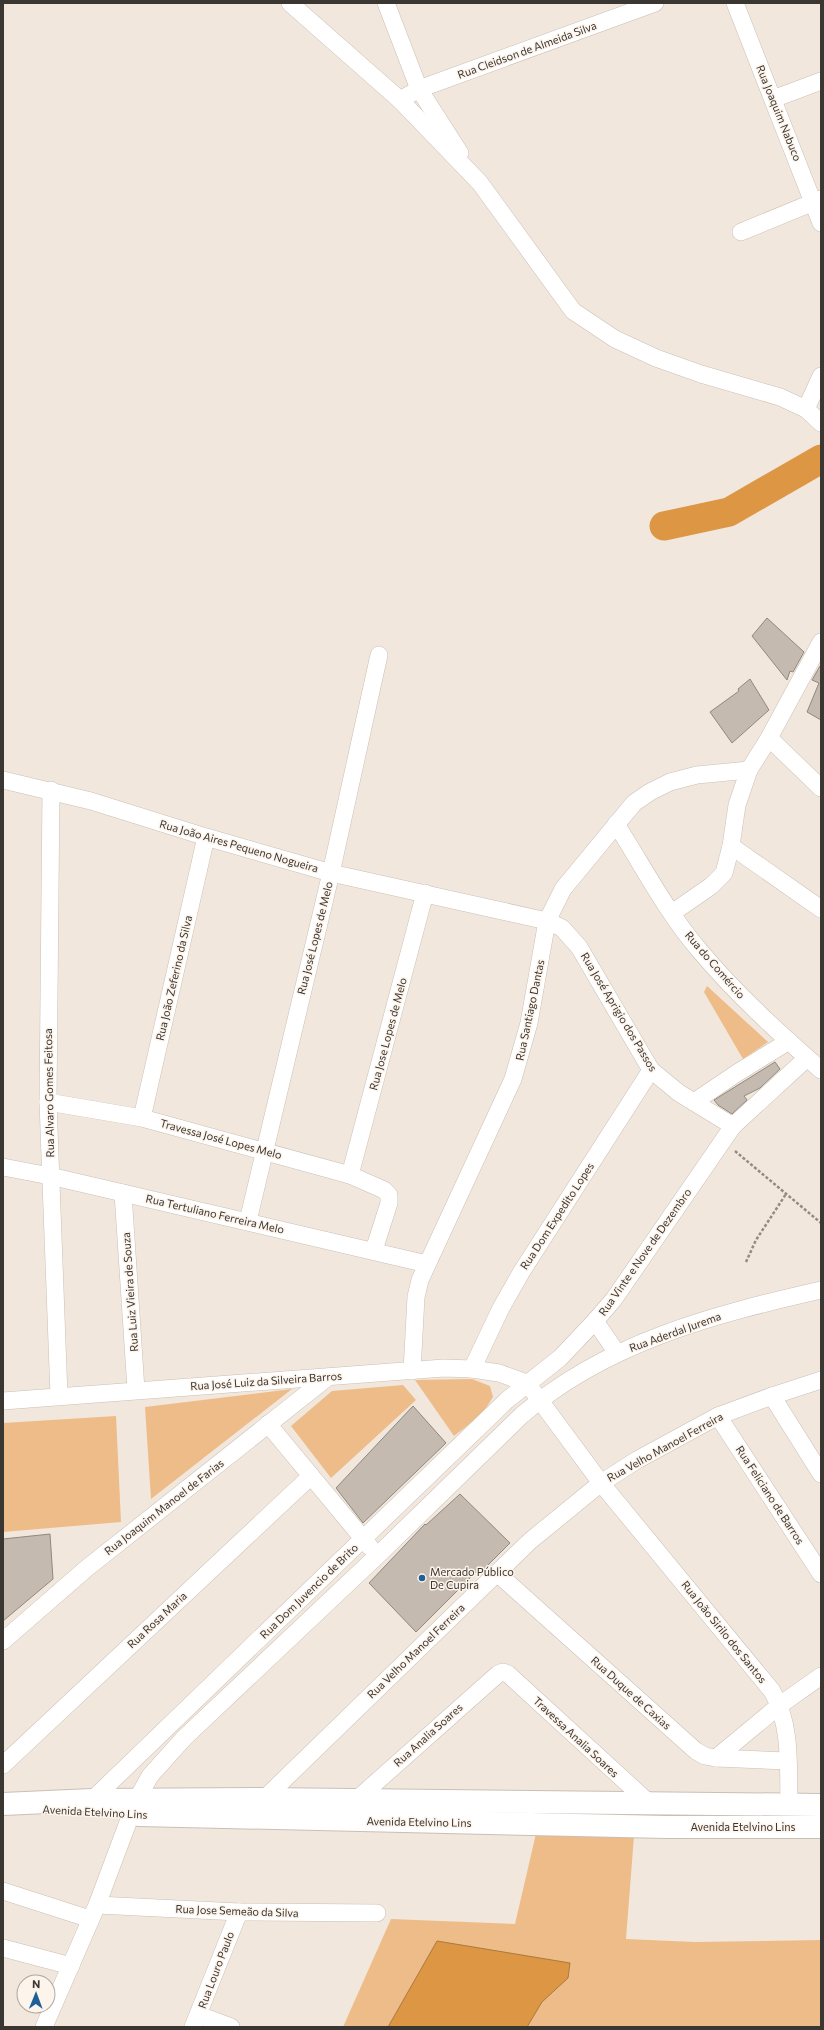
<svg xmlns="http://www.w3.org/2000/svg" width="824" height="2030" viewBox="0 0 824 2030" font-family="Commissioner,sans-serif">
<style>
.green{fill:#edbc88}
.water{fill:#dc9644;stroke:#ab793f}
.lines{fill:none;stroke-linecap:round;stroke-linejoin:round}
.river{stroke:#dc9644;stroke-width:29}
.building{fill:#c4baaf;stroke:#91887e}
.street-casing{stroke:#cabfb5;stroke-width:18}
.secondary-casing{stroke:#cabfb5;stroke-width:24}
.path{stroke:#928b84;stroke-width:2.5;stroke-dasharray:3 2;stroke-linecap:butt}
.street{stroke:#fff;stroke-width:17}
.secondary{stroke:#fff;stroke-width:22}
.poi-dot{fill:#1f6196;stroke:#fdf4ec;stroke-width:1.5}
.labels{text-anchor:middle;stroke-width:3;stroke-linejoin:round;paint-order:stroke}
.street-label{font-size:11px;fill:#3a3632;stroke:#fdf4ec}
.poi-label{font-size:11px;fill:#3a3632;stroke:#fdf4ec;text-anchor:start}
</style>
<rect width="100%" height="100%" fill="#f2e7dc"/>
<!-- green -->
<g class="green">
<polygon points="707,986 768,1042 743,1059 704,992"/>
<polygon points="472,1379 490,1386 493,1397 482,1414 454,1436 415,1380"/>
<polygon points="403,1385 416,1400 331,1478 291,1426 332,1391"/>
<polygon points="292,1389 151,1499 145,1407"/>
<polygon points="116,1416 121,1522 3,1532 3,1423"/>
<polygon points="635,1823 626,1939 695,1942 821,1940 821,2027 343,2027 391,1919 515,1924 538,1825"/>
</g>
<!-- water -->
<polygon class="water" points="437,1941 570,1963 568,1978 542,2002 527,2027 388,2027"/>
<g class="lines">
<!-- river -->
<polyline class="river" points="664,526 729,512 821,459"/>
</g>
<!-- building -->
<g class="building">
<polygon points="767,618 804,652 793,672 790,671 787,680 752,636"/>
<polygon points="820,666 821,667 821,720 807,712 819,683 812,680"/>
<polygon points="750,679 769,710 732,743 710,712 739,691 738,689"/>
<polygon points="775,1062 780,1069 760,1088 744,1096 747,1100 732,1114 718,1105 714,1100"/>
<polygon points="413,1406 446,1443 363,1523 336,1488"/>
<polygon points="460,1494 510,1543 483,1570 480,1568 416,1632 369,1583 425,1524 426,1525"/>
<polygon points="50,1534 53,1579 3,1621 3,1539"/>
</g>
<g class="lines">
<defs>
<g id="street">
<polyline points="290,3 400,100 480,183 573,311 615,339 656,358 701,374 780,397 806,409 821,423"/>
<polyline points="386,3 419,89 460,153"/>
<polyline points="735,3 821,223"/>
<polyline points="773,99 821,81"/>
<polyline points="400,100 419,89 655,3"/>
<polyline points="741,232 821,199"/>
<polyline points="806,409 821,376"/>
<polyline points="769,738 821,788"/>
<polyline points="3,780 91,801 206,837 331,873 547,921 562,928 579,947 651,1070 679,1093 733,1126"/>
<polyline points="51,790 48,1102 59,1396"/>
<path d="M616,824c27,42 51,89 84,127 36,43 79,82 121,119"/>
<polyline points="731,846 821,909"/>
<polyline points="672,913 711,886 724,873 731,846 737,805 749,770 769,738 821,642"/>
<polyline points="48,1102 142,1118 350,1175 384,1190 389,1195 389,1203 374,1250"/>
<polyline points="694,1102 737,1073 789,1041"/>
<polyline points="142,1118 206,837"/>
<polyline points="3,1167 50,1176 427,1264"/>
<polyline points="350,1175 425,893"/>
<polyline points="123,1193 136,1390"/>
<polyline points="248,1221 331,873 379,655"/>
<polyline points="595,1321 617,1353"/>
<polyline points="472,1369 501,1308 522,1271 651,1070"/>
<polyline points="412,1371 416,1297 420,1280 513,1079 529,1023 547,921 563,889 634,803 650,792 670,782 697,775 749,770"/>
<polyline points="772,1396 821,1474"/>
<path d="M3,1401l441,-33 28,1 27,4 28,10 74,100 171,208c20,34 16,77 17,114"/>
<polyline points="718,1416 821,1574"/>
<polyline points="268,1424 370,1547"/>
<polyline points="497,1573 696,1751 705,1756 716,1758 787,1761"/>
<polyline points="3,1641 87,1568 328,1377"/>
<polyline points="716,1758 780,1705 821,1676"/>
<polyline points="3,1765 311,1476"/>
<polyline points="92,1800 507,1400 560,1358 595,1321 614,1299 733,1126 807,1058"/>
<polyline points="355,1801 480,1690 498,1674 503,1672 508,1674 649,1803"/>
<polyline points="262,1806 264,1799 530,1541 601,1483 637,1460 718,1416 772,1396 821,1380"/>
<polyline points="3,1891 90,1919"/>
<polyline points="97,1905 239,1912 377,1913"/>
<polyline points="3,1948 71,1966"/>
<polyline points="199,2015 231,2027"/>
<path d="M44,2027l53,-122 39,-104 14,-25 34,-38 194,-183 144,-140c84,-73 194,-101 299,-125"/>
<polyline points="193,2027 239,1912"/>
</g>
<g id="secondary">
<polyline points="3,1804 92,1800 264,1799 821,1805"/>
<polyline points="139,1815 666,1827 821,1827"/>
</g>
</defs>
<!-- street casing -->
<use href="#street" class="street-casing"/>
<!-- secondary casing -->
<use href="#secondary" class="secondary-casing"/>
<!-- path -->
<g class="path">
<polyline points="735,1151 821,1223"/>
<polyline points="746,1262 756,1240 786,1194"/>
</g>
<!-- street -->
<use href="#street" class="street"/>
<!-- secondary -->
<use href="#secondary" class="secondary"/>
</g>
<!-- markers -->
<circle class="poi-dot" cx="422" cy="1578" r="4"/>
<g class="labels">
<!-- street labels -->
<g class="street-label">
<text transform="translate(527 50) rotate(-20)" y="4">Rua Cleidson de Almeida Silva</text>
<text transform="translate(779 113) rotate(68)" y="4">Rua Joaquim Nabuco</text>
<text transform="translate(239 846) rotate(16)" y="4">Rua João Aires Pequeno Nogueira</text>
<text transform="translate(315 938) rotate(-76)" y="4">Rua José Lopes de Melo</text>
<text transform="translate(715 965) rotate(49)" y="4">Rua do Comércio</text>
<text transform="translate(174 978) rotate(-77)" y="4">Rua João Zeferino da Silva</text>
<text transform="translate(530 1010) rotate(-78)" y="4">Rua Santiago Dantas</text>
<text transform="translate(619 1012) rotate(59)" y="4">Rua José Aprigio dos Passos</text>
<text transform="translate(388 1034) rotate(-75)" y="4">Rua Jose Lopes de Melo</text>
<text transform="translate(49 1093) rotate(-91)" y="4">Rua Alvaro Gomes Feitosa</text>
<text transform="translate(221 1139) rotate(15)" y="4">Travessa José Lopes Melo</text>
<text transform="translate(215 1214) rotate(13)" y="4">Rua Tertuliano Ferreira Melo</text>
<text transform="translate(557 1216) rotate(-57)" y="4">Rua Dom Expedito Lopes</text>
<text transform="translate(645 1252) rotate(-55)" y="4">Rua Vinte e Nove de Dezembro</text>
<text transform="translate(130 1292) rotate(-94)" y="4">Rua Luiz Vieira de Souza</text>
<text transform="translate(675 1332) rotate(-20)" y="4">Rua Aderdal Jurema</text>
<text transform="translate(266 1381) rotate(-4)" y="4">Rua José Luiz da Silveira Barros</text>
<text transform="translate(665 1447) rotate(-29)" y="4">Rua Velho Manoel Ferreira</text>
<text transform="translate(770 1495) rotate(57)" y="4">Rua Feliciano de Barros</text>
<text transform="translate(164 1507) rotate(-38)" y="4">Rua Joaquim Manoel de Farias</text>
<text transform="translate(309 1591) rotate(-44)" y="4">Rua Dom Juvencio de Brito</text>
<text transform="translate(157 1620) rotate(-43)" y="4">Rua Rosa Maria</text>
<text transform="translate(724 1632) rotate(51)" y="4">Rua João Sirilo dos Santos</text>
<text transform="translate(416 1651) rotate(-44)" y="4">Rua Velho Manoel Ferreira</text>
<text transform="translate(631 1693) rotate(42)" y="4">Rua Duque de Caxias</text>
<text transform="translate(428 1735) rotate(-42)" y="4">Rua Analia Soares</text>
<text transform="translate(576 1737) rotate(43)" y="4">Travessa Analia Soares</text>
<text transform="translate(95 1812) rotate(3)" y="4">Avenida Etelvino Lins</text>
<text transform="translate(419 1822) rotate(1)" y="4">Avenida Etelvino Lins</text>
<text x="743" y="1831">Avenida Etelvino Lins</text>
<text transform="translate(237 1911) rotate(2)" y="4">Rua Jose Semeão da Silva</text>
<text transform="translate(216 1970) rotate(-69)" y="4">Rua Louro Paulo</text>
</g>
<!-- poi labels -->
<g class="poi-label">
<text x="430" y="1576">Mercado Público<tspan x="430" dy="13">De Cupira</tspan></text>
</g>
</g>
<!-- border -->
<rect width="824" height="2030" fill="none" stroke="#3a3632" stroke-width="8"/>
<!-- north arrow -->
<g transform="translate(36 1994) rotate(1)"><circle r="19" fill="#fdf4ec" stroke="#afa8a2"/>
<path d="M0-3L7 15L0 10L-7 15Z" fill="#1f6196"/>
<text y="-6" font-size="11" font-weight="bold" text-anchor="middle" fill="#3a3632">N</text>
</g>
</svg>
